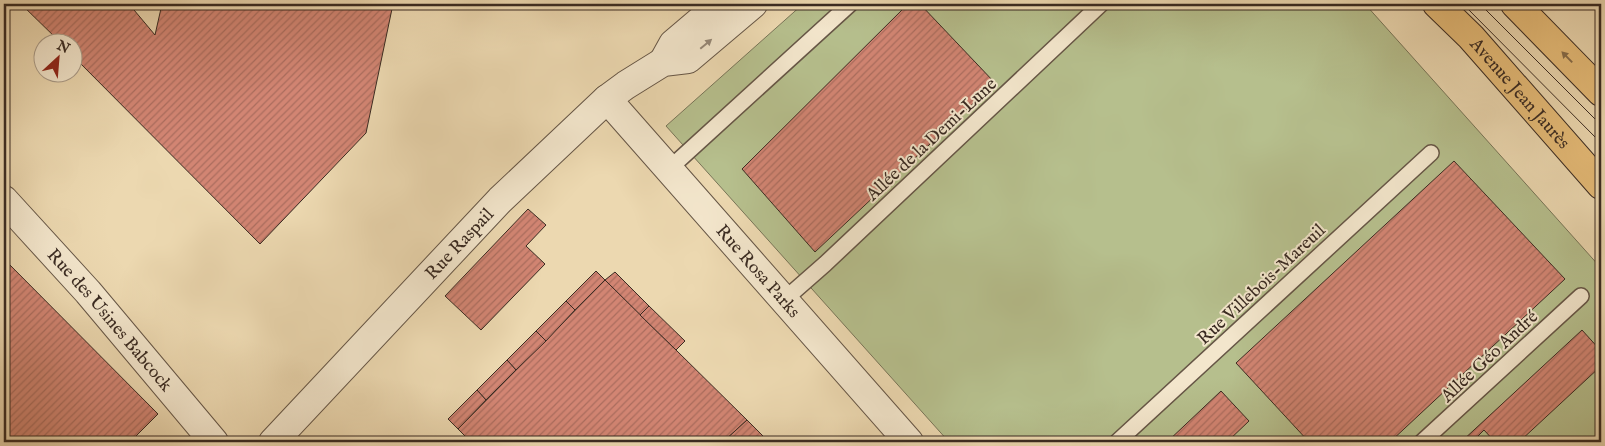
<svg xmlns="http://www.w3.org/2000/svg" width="1605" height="446" viewBox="0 0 1605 446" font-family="'IM FELL English',serif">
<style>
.green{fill:#b6bf8d;stroke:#787558}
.building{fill:url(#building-hatch);stroke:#3a2b22}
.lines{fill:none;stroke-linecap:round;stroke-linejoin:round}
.service-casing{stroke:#665646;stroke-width:18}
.minor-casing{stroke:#665646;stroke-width:30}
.tertiary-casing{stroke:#665646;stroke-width:30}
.primary-casing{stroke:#3a2b22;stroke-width:30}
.service{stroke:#f3e6cc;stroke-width:15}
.minor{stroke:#f3e6cc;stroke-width:28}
.tertiary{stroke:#f3e6cc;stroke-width:28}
.primary{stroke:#e6bc78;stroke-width:28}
.tram{stroke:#3a2b22;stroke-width:1}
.oneway{fill:#968877}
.oneway2{fill:#876c49}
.labels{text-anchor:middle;stroke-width:4;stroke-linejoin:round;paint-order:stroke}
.street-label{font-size:18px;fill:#3a2b22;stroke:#f3e6cc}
</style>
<defs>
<pattern id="building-hatch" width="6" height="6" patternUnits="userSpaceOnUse" patternTransform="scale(1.25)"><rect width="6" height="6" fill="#d28573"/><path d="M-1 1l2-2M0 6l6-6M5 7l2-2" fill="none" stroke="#ab6d5e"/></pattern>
</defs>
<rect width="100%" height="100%" fill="#ecd8b0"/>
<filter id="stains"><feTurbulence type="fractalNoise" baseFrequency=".004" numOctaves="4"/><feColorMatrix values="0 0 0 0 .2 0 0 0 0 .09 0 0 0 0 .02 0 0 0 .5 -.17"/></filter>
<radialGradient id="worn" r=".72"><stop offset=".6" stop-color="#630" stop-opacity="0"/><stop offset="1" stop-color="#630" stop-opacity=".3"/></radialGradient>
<!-- green -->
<polygon class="green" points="803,4 1365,4 1601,268 1601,442 949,442 666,126"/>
<!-- building -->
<g class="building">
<polygon points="21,4 129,4 155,35 162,4 393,4 366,133 260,244 72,55 72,42 60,42"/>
<polygon points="908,4 920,4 995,83 815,252 742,169"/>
<polygon points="1454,161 1565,279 1390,442 1309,442 1236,363"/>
<polygon points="528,209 546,225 526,246 545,264 481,330 445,296"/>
<polygon points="4,259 158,414 130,442 4,442"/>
<polygon points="596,271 605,280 575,310 566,301"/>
<polygon points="615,272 649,306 640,315 605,280"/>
<polygon points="605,280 747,420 723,442 471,442 458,429"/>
<polygon points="566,301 575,310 546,341 536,331"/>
<polygon points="649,306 685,341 676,350 640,315"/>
<polygon points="1582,330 1601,351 1601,366 1519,442 1495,442 1484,430 1477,437 1481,442 1461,442"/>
<polygon points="536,331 546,341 516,370 507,360"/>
<polygon points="507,360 516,370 486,400 477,390"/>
<polygon points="477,390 486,400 458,429 448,419"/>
<polygon points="1221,391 1249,421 1227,442 1167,442"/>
<polygon points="747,420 769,442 723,442"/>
</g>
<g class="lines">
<defs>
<g id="service">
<polyline points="669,169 850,4"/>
<polyline points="784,300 825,264 1101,4"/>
<polyline points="1117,442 1431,153"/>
<polyline points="1422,442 1581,296"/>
</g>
<g id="minor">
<path id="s1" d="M607,99l302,343"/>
<path id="s2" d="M4,200l84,92 126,150"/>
</g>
<g id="tertiary">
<polyline points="663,62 673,44 720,4"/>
<path id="s3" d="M273,442l227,-242 107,-101 19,-14 37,-23 25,-3 65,-55"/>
</g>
<g id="primary">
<path id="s4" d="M1437,4l34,33 130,148"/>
<polyline points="1515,4 1601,92"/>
</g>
</defs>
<!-- service casing -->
<use href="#service" class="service-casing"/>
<!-- minor casing -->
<use href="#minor" class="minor-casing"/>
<!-- tertiary casing -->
<use href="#tertiary" class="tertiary-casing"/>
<!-- primary casing -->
<use href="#primary" class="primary-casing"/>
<!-- service -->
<use href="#service" class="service"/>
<!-- minor -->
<use href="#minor" class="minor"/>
<!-- tertiary -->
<use href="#tertiary" class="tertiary"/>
<!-- primary -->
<use href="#primary" class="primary"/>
<!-- tram -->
<g class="tram">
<polyline points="1463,4 1601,143"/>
<polyline points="1480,4 1601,125"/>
</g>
</g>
<!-- one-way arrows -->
<defs><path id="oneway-solid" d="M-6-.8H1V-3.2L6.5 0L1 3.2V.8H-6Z" transform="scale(1.25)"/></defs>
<use class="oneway" href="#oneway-solid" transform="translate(706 44) rotate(-40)"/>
<use class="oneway2" href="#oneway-solid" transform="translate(1567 57) rotate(-134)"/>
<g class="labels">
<!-- street labels -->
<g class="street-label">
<text dy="6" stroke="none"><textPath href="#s4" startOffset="122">Avenue Jean Jaurès</textPath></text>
<text transform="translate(931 139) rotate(-43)" y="6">Allée de la Demi-Lune</text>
<text dy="6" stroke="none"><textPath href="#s3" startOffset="272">Rue Raspail</textPath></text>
<text dy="6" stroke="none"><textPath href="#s1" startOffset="229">Rue Rosa Parks</textPath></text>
<text transform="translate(1261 284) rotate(-43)" y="6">Rue Villebois-Mareuil</text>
<text dy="6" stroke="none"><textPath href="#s2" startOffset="160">Rue des Usines Babcock</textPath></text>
<text transform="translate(1489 356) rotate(-43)" y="6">Allée Géo André</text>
</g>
</g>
<!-- margin -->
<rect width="1605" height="446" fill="none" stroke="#ecd8b0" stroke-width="20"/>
<rect x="5" y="5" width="1595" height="436" fill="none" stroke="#3a2b22" stroke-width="2.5"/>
<rect x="10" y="10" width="1585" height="426" fill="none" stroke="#3a2b22"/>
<!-- north arrow -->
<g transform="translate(58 58) rotate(26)"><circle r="24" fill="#f3e6cc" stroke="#a99b88"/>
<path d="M0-4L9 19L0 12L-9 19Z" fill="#8f2418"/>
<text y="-8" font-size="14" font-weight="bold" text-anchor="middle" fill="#3a2b22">N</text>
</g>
<rect width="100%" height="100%" filter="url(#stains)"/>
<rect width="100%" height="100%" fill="url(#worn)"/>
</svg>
